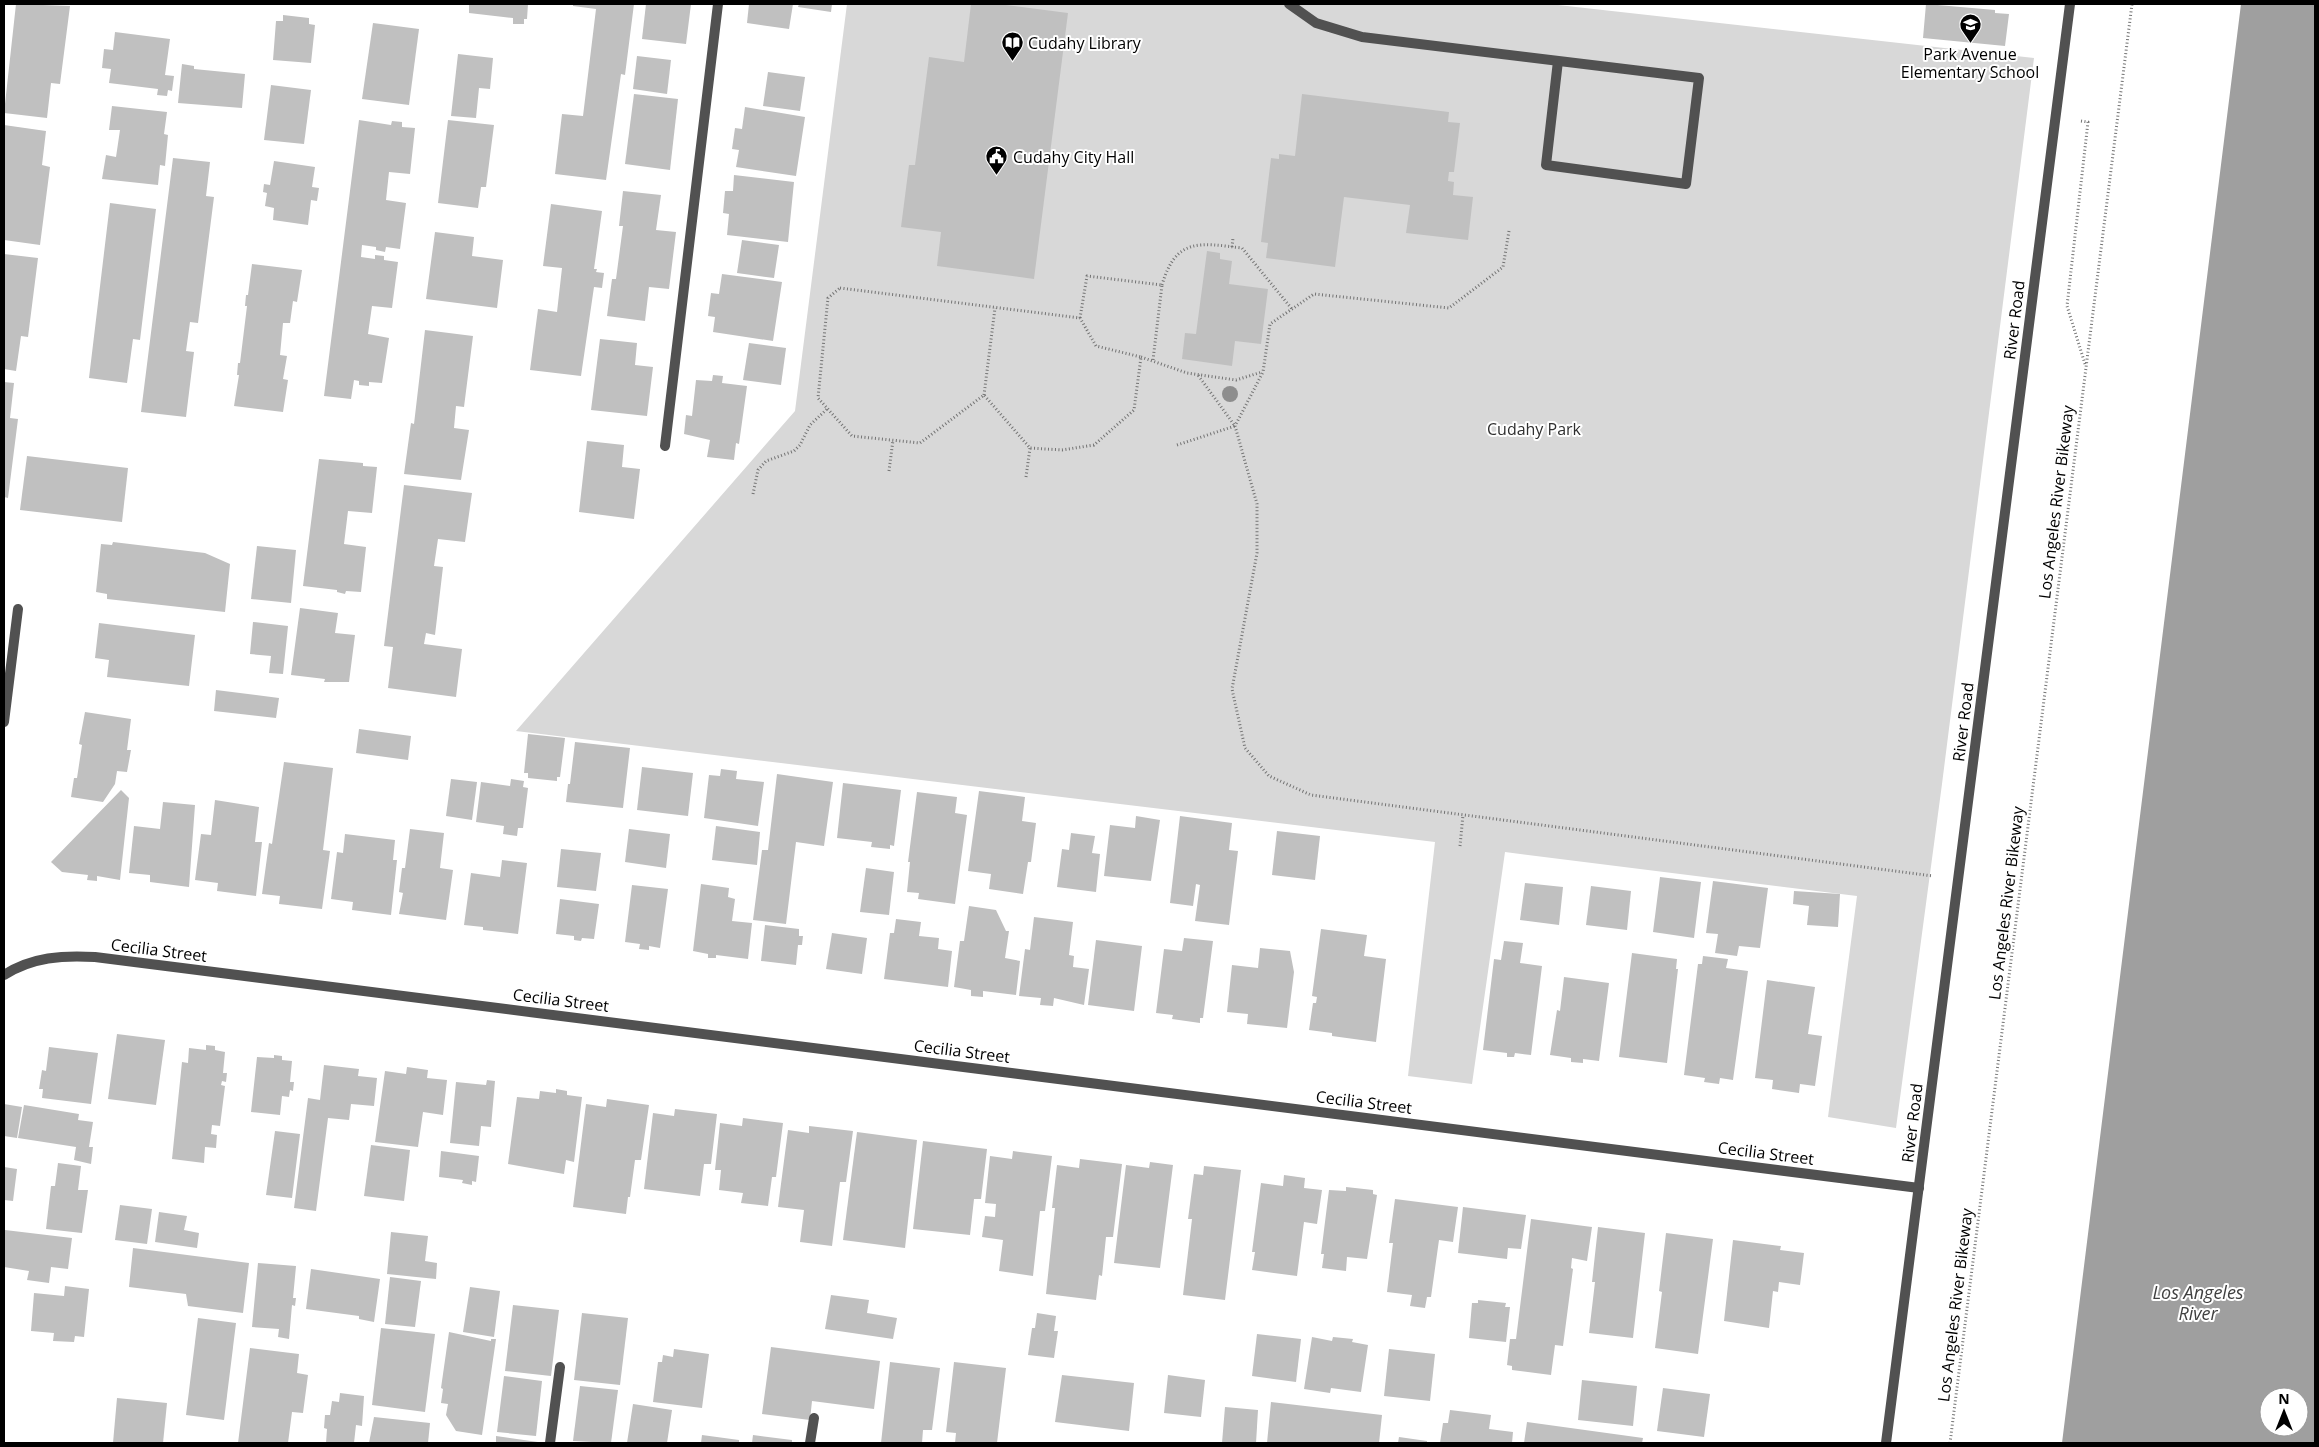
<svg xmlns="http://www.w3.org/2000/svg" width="2319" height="1447" viewBox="0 0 2319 1447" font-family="'Open Sans',sans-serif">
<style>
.green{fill:#d8d8d8}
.water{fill:#9f9f9f;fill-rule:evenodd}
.building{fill:#c0c0c0}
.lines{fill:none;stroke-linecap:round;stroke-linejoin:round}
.path{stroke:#737373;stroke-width:3;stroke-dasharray:1 2.5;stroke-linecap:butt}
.lane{stroke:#515151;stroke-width:10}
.street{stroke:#515151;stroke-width:10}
.tree{fill:#8d8d8d}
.labels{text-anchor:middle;stroke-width:4;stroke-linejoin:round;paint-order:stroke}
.poi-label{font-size:16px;fill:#000;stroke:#fff;text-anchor:start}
.street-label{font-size:16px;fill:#000;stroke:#fff}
.park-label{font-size:16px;fill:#2f2f2f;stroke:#fff}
.water-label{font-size:18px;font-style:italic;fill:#404040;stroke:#fff}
</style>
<rect width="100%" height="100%" fill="#fff"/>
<!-- green -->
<polygon class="green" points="847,4 1549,4 2034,58 1942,784 1896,1128 1828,1117 1857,896 1505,852 1472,1084 1408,1076 1435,842 516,731 795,411"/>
<!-- water -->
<path class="water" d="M2241,4h74v1439h-253zM2269,1397h30v30h-30z"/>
<!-- building -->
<g class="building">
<polygon points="16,4 70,6 60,84 51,83 47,118 4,113"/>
<polygon points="469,4 528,4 527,19 524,19 524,24 513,24 513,18 469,13"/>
<polygon points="573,4 634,4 625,75 621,74 606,180 555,174 562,114 583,116 596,9 573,6"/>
<polygon points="646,4 691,4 686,44 642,39"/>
<polygon points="749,4 793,4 789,29 747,23"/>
<polygon points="799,4 832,4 831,12 798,7"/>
<polygon points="971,4 998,4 1068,13 1034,279 937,266 941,232 901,227 909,165 915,165 929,57 964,62"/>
<polygon points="1926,4 1995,10 1995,13 2009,14 2005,46 1923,38"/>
<polygon points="283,15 309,18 309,24 315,25 311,63 273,60 276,21 283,21"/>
<polygon points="373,23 419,29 409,105 362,99"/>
<polygon points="115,32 170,39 165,75 174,76 172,91 168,90 167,96 157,95 158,89 109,83 111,69 102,68 104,49 113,50"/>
<polygon points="458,54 493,58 490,89 479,88 476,118 451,116"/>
<polygon points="637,56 671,60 667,94 633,89"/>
<polygon points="182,64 194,66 194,69 245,74 242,108 178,103"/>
<polygon points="768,72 805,77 800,111 763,106"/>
<polygon points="271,85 311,90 304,144 264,140"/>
<polygon points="634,94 678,99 670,170 625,164"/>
<polygon points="1302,94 1449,112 1448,122 1460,123 1454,172 1449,172 1448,181 1454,182 1453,195 1473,197 1468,240 1406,233 1410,205 1344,197 1335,267 1266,258 1268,243 1261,242 1271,158 1279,159 1279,154 1295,156"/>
<polygon points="112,106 167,112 164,134 168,135 165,166 160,165 158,185 102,179 106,155 116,157 120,130 109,130"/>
<polygon points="745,107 805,117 796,176 736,167 739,150 732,149 735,128 742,129"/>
<polygon points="359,120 391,125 392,121 402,122 402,127 415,128 410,174 389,172 386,200 406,203 400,249 386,247 385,252 376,250 376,247 362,245 361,257 375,259 375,255 384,256 384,260 398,262 392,308 372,306 368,334 389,338 382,383 369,382 369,386 359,385 359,381 354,380 351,399 324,396"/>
<polygon points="448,120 494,125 486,187 481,187 478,208 438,203"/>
<polygon points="4,125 46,131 42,165 50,167 40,245 4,240"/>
<polygon points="173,158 210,162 206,196 214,197 198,323 190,322 186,351 194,352 186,417 141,412"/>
<polygon points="274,161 315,167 312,187 319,188 317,201 311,200 308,225 273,220 274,208 265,206 267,193 263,192 264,184 270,185"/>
<polygon points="734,175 794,182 788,242 727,235 729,214 723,213 725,191 733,191"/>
<polygon points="623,191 661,195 656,230 676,232 669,289 649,287 645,321 607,316 612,279 616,279 623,226 619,226"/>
<polygon points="110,203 156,209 140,340 133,339 127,383 89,378"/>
<polygon points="551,204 602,211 594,269 597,269 596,272 604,273 602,288 594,287 581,376 530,370 538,309 557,312 562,268 543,266"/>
<polygon points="435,232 474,237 472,256 503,260 497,308 426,299"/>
<polygon points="742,240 779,245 774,278 737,273"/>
<polygon points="1207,251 1220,253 1220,259 1232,261 1229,284 1268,289 1261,344 1235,341 1232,366 1182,359 1185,333 1196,334"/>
<polygon points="4,254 38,258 28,337 21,336 16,371 4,369"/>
<polygon points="252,264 302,270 297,302 293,301 290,323 283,323 280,355 287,356 283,379 288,380 283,412 234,406 239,375 237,375 238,363 240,363 247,306 245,306 246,295 248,295"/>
<polygon points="722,274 782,282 773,341 713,332 715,317 708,316 711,293 719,294"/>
<polygon points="425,330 473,336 464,407 456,406 454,428 469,430 461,480 404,474 411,423 414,424"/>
<polygon points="600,339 637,343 635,365 653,367 647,416 591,410"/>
<polygon points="749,343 786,348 781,385 743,380"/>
<polygon points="713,375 723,376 722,383 747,386 739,444 736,443 734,460 707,457 710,440 684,434 686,415 692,416 696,380 712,381"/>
<polygon points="4,382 14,383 10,418 18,419 8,498 4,497"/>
<polygon points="587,441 624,445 622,467 640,469 634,519 579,512"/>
<polygon points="27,456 128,468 122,522 20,510"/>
<polygon points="319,459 363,463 363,466 377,467 372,513 348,511 344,544 366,547 361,592 346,591 345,594 337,592 337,590 303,586"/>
<polygon points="404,485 472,493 465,542 438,539 434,566 443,567 435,635 426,633 424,644 462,649 456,697 388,688 393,647 384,646"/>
<polygon points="113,542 205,553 230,564 225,612 107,599 107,594 96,592 101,544 112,545"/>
<polygon points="257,546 296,550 291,603 251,599"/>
<polygon points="300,608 338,613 335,633 355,635 349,682 324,682 325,679 291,675"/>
<polygon points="253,622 288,626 283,674 269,673 271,656 250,654"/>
<polygon points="99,623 195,635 189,686 107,677 109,660 95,658"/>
<polygon points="216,690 279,698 276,718 214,711"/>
<polygon points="85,712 131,719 127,750 131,750 127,772 117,771 115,784 103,802 71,797 74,778 77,778 82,745 79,744"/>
<polygon points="359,729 411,736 408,760 356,753"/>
<polygon points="528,734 565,738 560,777 557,777 557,781 528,778 528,773 524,773"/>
<polygon points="575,742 630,748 623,808 566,802 568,784 570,784"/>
<polygon points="284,762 333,768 323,850 330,851 322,909 279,904 280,896 262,894 269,843 272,844"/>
<polygon points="642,767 693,773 688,816 637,810"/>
<polygon points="721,769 737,771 736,779 764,782 758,826 704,818 709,775 720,776"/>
<polygon points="777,774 833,782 824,846 796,842 786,924 753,920 762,850 768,850"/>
<polygon points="451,779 477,782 472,820 446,816"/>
<polygon points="511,779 524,781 523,787 528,788 523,828 518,828 517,836 503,834 504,826 476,822 481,782 510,786"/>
<polygon points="843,783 901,790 894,846 890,845 890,849 871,847 872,842 837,838"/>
<polygon points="121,790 129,798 120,880 97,876 97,881 87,880 88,875 62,872 51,862"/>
<polygon points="979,791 1025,797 1022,821 1036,823 1031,862 1028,862 1023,894 989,889 991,874 968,871"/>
<polygon points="917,792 957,797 955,813 967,815 955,904 918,899 919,893 907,892 910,862 908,862"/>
<polygon points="215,800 259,807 255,842 262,842 256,896 217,891 218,883 195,880 201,834 211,835"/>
<polygon points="163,802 195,805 189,887 150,882 150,875 129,873 134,826 160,829"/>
<polygon points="1136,816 1160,820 1151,881 1104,876 1110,825 1135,828"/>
<polygon points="1180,816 1232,823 1229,850 1238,851 1229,925 1195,921 1200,885 1196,884 1193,906 1170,903"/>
<polygon points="716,826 760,832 757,865 712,860"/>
<polygon points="410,829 444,833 440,868 453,870 446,920 399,914 403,893 399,892 402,868 405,868"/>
<polygon points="629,829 670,834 666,868 625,862"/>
<polygon points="1277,831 1320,836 1315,880 1272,875"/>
<polygon points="1071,833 1095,836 1092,853 1100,854 1096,892 1057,887 1062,849 1069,850"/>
<polygon points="345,834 395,840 393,860 397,860 391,915 352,910 353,902 331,899 337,852 343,853"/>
<polygon points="561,849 601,853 596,891 557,887"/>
<polygon points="502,860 527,863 518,934 483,930 483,927 464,925 471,873 500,877"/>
<polygon points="866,868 894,872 889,915 860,912"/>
<polygon points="1660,877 1701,882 1694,938 1653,932"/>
<polygon points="1713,881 1768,888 1760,948 1739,946 1737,956 1715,953 1718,934 1706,933"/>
<polygon points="1525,883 1563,887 1559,925 1520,920"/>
<polygon points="701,884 729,888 728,897 735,899 732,921 752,923 748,959 716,955 716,958 708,958 708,954 693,951"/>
<polygon points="632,885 668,889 660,948 649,946 649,950 639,949 640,944 625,942"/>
<polygon points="1591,886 1631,891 1627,930 1586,925"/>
<polygon points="1794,891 1840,894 1838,927 1807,925 1809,906 1793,904"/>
<polygon points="560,899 599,904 594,939 582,938 581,941 574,940 574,936 556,934"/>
<polygon points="969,906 996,910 1006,931 1009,931 1005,958 1020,961 1016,995 983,991 983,997 971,996 971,990 954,987 960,941 964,941"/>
<polygon points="1034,917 1073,922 1069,955 1074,956 1073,967 1089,969 1084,1005 1054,998 1053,1006 1040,1005 1041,998 1019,996 1025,949 1030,950"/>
<polygon points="896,919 921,922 919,936 939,938 938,949 952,951 948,987 884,979 890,933 894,933"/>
<polygon points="765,925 799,929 799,936 803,936 802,945 798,945 796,965 761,961"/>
<polygon points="1321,929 1367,935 1364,956 1386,959 1376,1042 1332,1036 1332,1033 1309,1030 1313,1003 1316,1003 1317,997 1312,996"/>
<polygon points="832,933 867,938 862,974 826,969"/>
<polygon points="1184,938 1213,941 1203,1018 1200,1018 1200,1023 1172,1019 1173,1015 1156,1013 1164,949 1182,951"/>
<polygon points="1096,940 1142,946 1134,1011 1088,1005"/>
<polygon points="1504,941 1523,943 1520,963 1542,966 1531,1055 1515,1053 1514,1057 1507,1057 1507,1053 1483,1050 1494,959 1501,960"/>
<polygon points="1260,948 1290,951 1294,972 1287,1028 1247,1024 1248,1014 1227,1012 1232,965 1258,968"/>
<polygon points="1632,953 1677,959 1676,969 1678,969 1667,1063 1619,1057"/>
<polygon points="1703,956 1728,959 1726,968 1748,971 1733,1080 1720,1078 1719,1084 1704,1082 1705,1078 1684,1075 1698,964 1702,964"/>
<polygon points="1564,977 1609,983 1599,1061 1583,1059 1583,1063 1571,1062 1571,1058 1550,1055 1557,1010 1560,1011"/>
<polygon points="1767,980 1815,987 1808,1034 1822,1036 1815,1086 1800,1084 1799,1093 1772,1089 1773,1080 1755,1078"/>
<polygon points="117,1034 165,1040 156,1105 108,1099"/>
<polygon points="206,1045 215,1046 215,1050 225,1052 223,1073 227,1073 226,1082 222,1081 221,1085 225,1086 220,1126 212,1125 211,1134 217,1135 216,1148 205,1147 204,1163 172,1159 182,1062 188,1063 189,1048 206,1050"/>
<polygon points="49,1047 98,1053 91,1104 42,1098 43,1089 39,1089 42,1070 46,1071"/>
<polygon points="274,1055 282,1056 282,1060 292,1061 290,1082 294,1082 293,1091 290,1090 289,1097 282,1096 280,1115 251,1112 257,1057 274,1058"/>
<polygon points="324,1065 359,1069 358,1076 377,1078 374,1106 351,1104 349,1120 328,1118 316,1211 294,1208 308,1098 320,1100"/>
<polygon points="407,1067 428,1070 427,1078 447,1080 443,1115 423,1112 418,1147 375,1142 385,1071 406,1074"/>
<polygon points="487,1080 495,1081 491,1127 481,1126 479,1146 450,1143 456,1082 486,1085"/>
<polygon points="556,1089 567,1091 567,1095 582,1097 574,1162 566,1160 564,1174 508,1164 517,1097 539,1099 540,1091 556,1093"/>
<polygon points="607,1099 649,1105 641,1160 635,1160 630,1197 628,1197 626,1214 573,1207 586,1104 606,1107"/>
<polygon points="4,1104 22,1107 17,1138 4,1136"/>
<polygon points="24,1105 79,1114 78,1120 93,1122 89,1147 93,1147 91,1164 74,1160 76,1147 18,1138"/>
<polygon points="675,1109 717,1114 711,1164 704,1164 700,1196 644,1189 653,1113 674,1116"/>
<polygon points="743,1118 783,1123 776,1177 772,1177 768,1206 741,1203 743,1193 719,1190 721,1170 715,1170 720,1123 742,1126"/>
<polygon points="809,1126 853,1131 846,1182 840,1182 832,1246 800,1242 804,1210 778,1207 788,1130 809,1133"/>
<polygon points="275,1131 300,1134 292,1198 266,1195"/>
<polygon points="857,1132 917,1140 905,1248 843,1240"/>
<polygon points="923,1141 987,1149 981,1199 974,1199 970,1235 913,1229"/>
<polygon points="371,1145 410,1150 404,1201 364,1196"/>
<polygon points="441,1151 479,1156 476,1182 472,1181 472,1185 462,1183 463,1180 439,1177"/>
<polygon points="1013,1151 1052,1156 1045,1211 1040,1211 1033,1276 999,1271 1003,1240 982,1237 985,1216 995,1217 996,1204 985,1203 990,1156 1012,1159"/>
<polygon points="1080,1159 1122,1164 1113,1237 1106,1237 1102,1276 1099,1275 1096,1300 1046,1294 1055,1208 1052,1208 1057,1165 1079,1168"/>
<polygon points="1150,1162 1173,1165 1160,1268 1114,1263 1126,1165 1149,1168"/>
<polygon points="58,1163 81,1166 78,1190 88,1190 82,1233 46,1229 51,1186 55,1186"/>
<polygon points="1204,1166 1241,1170 1225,1300 1183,1295 1192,1219 1188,1219 1194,1174 1203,1175"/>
<polygon points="4,1167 17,1169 13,1201 4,1200"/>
<polygon points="1284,1175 1305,1178 1304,1188 1322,1190 1317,1224 1304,1222 1297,1276 1252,1270 1255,1252 1252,1252 1261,1183 1283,1186"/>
<polygon points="1346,1187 1373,1190 1373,1194 1377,1195 1367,1259 1347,1257 1346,1271 1322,1268 1324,1254 1321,1254 1329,1190 1346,1191"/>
<polygon points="1395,1199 1458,1207 1453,1242 1439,1240 1431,1297 1427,1297 1425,1308 1410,1306 1412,1295 1387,1292 1393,1243 1389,1243"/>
<polygon points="120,1205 152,1209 147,1244 115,1240"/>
<polygon points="1463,1207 1526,1215 1521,1249 1508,1248 1507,1259 1458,1253"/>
<polygon points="159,1212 187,1216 184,1230 199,1233 197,1248 155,1242"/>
<polygon points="1531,1219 1592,1227 1587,1261 1572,1258 1571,1268 1573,1269 1563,1346 1555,1345 1551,1375 1512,1370 1512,1366 1507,1365 1510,1339 1516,1339"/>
<polygon points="1598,1227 1645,1233 1633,1338 1589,1333 1595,1282 1592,1282"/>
<polygon points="5,1230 72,1238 68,1269 51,1267 49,1283 27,1280 29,1271 4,1267"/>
<polygon points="391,1232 428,1236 425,1261 437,1263 436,1279 387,1274"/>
<polygon points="1666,1233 1713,1239 1698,1354 1655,1348 1662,1292 1659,1291"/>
<polygon points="1733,1240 1781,1246 1780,1250 1804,1253 1800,1285 1779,1282 1778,1292 1773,1291 1769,1328 1724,1321"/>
<polygon points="133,1248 249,1263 243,1313 188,1306 186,1294 129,1287"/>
<polygon points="258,1263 296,1266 293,1298 296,1298 295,1306 292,1305 289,1339 278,1337 279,1329 252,1327"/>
<polygon points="311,1269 380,1279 374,1322 359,1319 359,1316 306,1309"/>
<polygon points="390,1277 421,1281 415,1327 385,1324"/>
<polygon points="65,1286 89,1289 84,1337 75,1336 74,1342 53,1341 54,1333 31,1331 34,1293 64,1296"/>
<polygon points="470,1287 500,1291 494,1337 463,1332"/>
<polygon points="831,1295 869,1300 867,1313 897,1318 893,1339 825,1329"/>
<polygon points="1478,1300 1506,1303 1505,1307 1510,1307 1506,1342 1469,1338 1472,1303 1478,1303"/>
<polygon points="513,1305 559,1310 551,1376 505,1371"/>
<polygon points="582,1313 628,1318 620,1385 574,1380"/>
<polygon points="1037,1313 1056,1316 1054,1331 1058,1331 1054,1358 1028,1355 1032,1328 1035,1328"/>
<polygon points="198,1318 236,1323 224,1420 186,1415"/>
<polygon points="381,1328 435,1334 425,1412 372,1405"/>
<polygon points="449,1332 491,1341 491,1339 496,1339 482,1435 456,1431 446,1415 448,1404 441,1403 443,1389 441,1388"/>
<polygon points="1257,1334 1301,1339 1296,1382 1252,1376"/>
<polygon points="1312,1337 1332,1341 1333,1337 1353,1339 1352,1342 1368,1345 1361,1392 1331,1388 1330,1393 1304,1389"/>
<polygon points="771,1347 880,1361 874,1409 812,1401 810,1420 762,1414"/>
<polygon points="250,1348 299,1354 297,1373 308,1375 303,1413 292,1412 288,1443 238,1443"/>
<polygon points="674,1349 709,1354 702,1408 653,1402 658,1362 662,1362 663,1355 673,1357"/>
<polygon points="1389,1349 1435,1354 1430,1401 1384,1396"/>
<polygon points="890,1362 940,1368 932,1430 923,1430 922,1443 881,1443"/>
<polygon points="954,1362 1006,1368 997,1443 955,1443 956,1433 946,1432"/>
<polygon points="1062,1375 1134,1383 1129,1431 1055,1422"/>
<polygon points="1168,1375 1205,1380 1201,1417 1164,1413"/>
<polygon points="504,1376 542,1381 536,1436 497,1432"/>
<polygon points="1582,1380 1637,1386 1633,1426 1578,1420"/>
<polygon points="580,1386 618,1390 611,1443 573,1441"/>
<polygon points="1663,1388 1710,1394 1704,1437 1657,1431"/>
<polygon points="340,1393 364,1396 362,1426 356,1425 354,1443 326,1443 327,1429 324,1428 325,1415 330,1415 332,1401 339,1402"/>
<polygon points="117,1398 167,1403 163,1443 113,1443"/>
<polygon points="1271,1402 1382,1415 1379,1443 1267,1443"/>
<polygon points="633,1404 672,1410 667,1443 627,1443"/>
<polygon points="1225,1407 1258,1410 1256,1443 1222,1443"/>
<polygon points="1450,1410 1491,1415 1489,1429 1513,1432 1512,1443 1440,1443 1443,1423 1448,1423"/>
<polygon points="374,1417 430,1423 428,1443 369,1443"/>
<polygon points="1527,1422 1643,1438 1642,1443 1524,1443"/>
<polygon points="702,1435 739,1440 739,1443 701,1443"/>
<polygon points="753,1435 792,1440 792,1443 752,1443"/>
<polygon points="496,1436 538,1442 538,1443 496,1443"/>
<polygon points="1399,1437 1427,1441 1427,1443 1398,1443"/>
</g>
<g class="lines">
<!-- path -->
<g class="path">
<polyline points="2081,121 2088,122 2067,306 2085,364"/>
<polyline points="1509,231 1503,267 1449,308 1314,294 1270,324 1263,372 1235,426 1257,504 1257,553 1232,689 1245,748 1269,776 1311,795 1933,876"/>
<polyline points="1232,247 1233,238"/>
<path d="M1162,285c14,-48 38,-42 80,-37l50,61"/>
<polygon points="840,288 1080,318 1096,346 1141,357 1134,410 1094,445 1062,450 1030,448 984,395 920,443 852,436 818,398 828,298"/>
<polyline points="1080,318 1087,276 1162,285 1153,360"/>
<polyline points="1141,357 1187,373 1236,380 1262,372"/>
<polyline points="984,395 995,308"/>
<polyline points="1177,445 1235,426 1198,375"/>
<polyline points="889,471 893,440"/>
<polyline points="1026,477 1030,448"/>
<polyline points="753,494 758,470 766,461 794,451 800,445 810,425 827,409"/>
<polyline points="1460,846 1463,815"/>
<polyline points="1950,1443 2132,4"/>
</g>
<!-- lane -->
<g class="lane">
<polyline points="1289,4 1316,23 1362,37 1699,78 1686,184 1546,165 1558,61"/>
<polyline points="665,446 718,4"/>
<polyline points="550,1443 560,1367"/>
<polyline points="810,1443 814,1418"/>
</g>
<!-- street -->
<g class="street">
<polyline points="4,722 18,609"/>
<path d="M4,975c28,-18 59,-20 91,-18l1824,231"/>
<polyline points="1886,1443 2070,4"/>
</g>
</g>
<!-- trees -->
<circle class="tree" cx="1230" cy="394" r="8"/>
<!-- icons -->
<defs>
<symbol id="school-pin" viewBox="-11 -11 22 30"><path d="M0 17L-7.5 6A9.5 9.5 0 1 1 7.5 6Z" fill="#000" stroke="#fff"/><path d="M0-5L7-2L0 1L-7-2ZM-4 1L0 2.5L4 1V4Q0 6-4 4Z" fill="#fff"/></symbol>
<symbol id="library-pin" viewBox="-11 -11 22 30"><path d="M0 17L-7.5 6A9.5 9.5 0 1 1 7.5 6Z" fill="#000" stroke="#fff"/><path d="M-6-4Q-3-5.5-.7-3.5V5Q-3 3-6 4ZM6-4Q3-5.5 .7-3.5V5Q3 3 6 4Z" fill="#fff"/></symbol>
<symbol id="civic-pin" viewBox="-11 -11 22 30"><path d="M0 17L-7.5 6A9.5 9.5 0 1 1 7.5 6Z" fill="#000" stroke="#fff"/><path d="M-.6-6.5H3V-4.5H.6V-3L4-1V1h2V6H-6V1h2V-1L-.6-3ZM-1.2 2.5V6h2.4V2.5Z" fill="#fff"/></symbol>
</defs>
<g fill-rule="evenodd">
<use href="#school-pin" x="1958" y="12" width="25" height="34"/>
<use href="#library-pin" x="1000" y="30" width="25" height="34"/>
<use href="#civic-pin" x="984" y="144" width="25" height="34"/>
</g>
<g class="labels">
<!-- poi labels -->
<g class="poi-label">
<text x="1028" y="49">Cudahy Library</text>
<text x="1970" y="60" text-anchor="middle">Park Avenue<tspan x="1970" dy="18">Elementary School</tspan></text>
<text x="1013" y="163">Cudahy City Hall</text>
</g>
<!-- street labels -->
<g class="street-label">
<text transform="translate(2014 320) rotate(-83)" y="6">River Road</text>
<text transform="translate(2056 502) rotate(-83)" y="6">Los Angeles River Bikeway</text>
<text transform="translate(1963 722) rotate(-83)" y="6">River Road</text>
<text transform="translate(2006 903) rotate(-83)" y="6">Los Angeles River Bikeway</text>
<text transform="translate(159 950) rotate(7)" y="6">Cecilia Street</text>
<text transform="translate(561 1000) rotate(7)" y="6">Cecilia Street</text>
<text transform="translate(962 1051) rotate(7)" y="6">Cecilia Street</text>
<text transform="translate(1364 1102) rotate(7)" y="6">Cecilia Street</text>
<text transform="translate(1912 1123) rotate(-83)" y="6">River Road</text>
<text transform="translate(1766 1153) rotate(7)" y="6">Cecilia Street</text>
<text transform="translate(1955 1305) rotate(-83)" y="6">Los Angeles River Bikeway</text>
</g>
<!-- park labels -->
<g class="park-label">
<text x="1534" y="435">Cudahy Park</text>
</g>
<!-- water labels -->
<g class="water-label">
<text x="2198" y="1299">Los Angeles<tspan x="2198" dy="21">River</tspan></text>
</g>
</g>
<!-- border -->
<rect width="2319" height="1447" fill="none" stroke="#000000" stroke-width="10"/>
<!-- north arrow -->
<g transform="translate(2284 1412)"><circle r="24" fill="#ffffff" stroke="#999999"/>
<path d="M0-4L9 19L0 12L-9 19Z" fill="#000000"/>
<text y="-8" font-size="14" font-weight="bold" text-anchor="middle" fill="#000000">N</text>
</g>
</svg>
